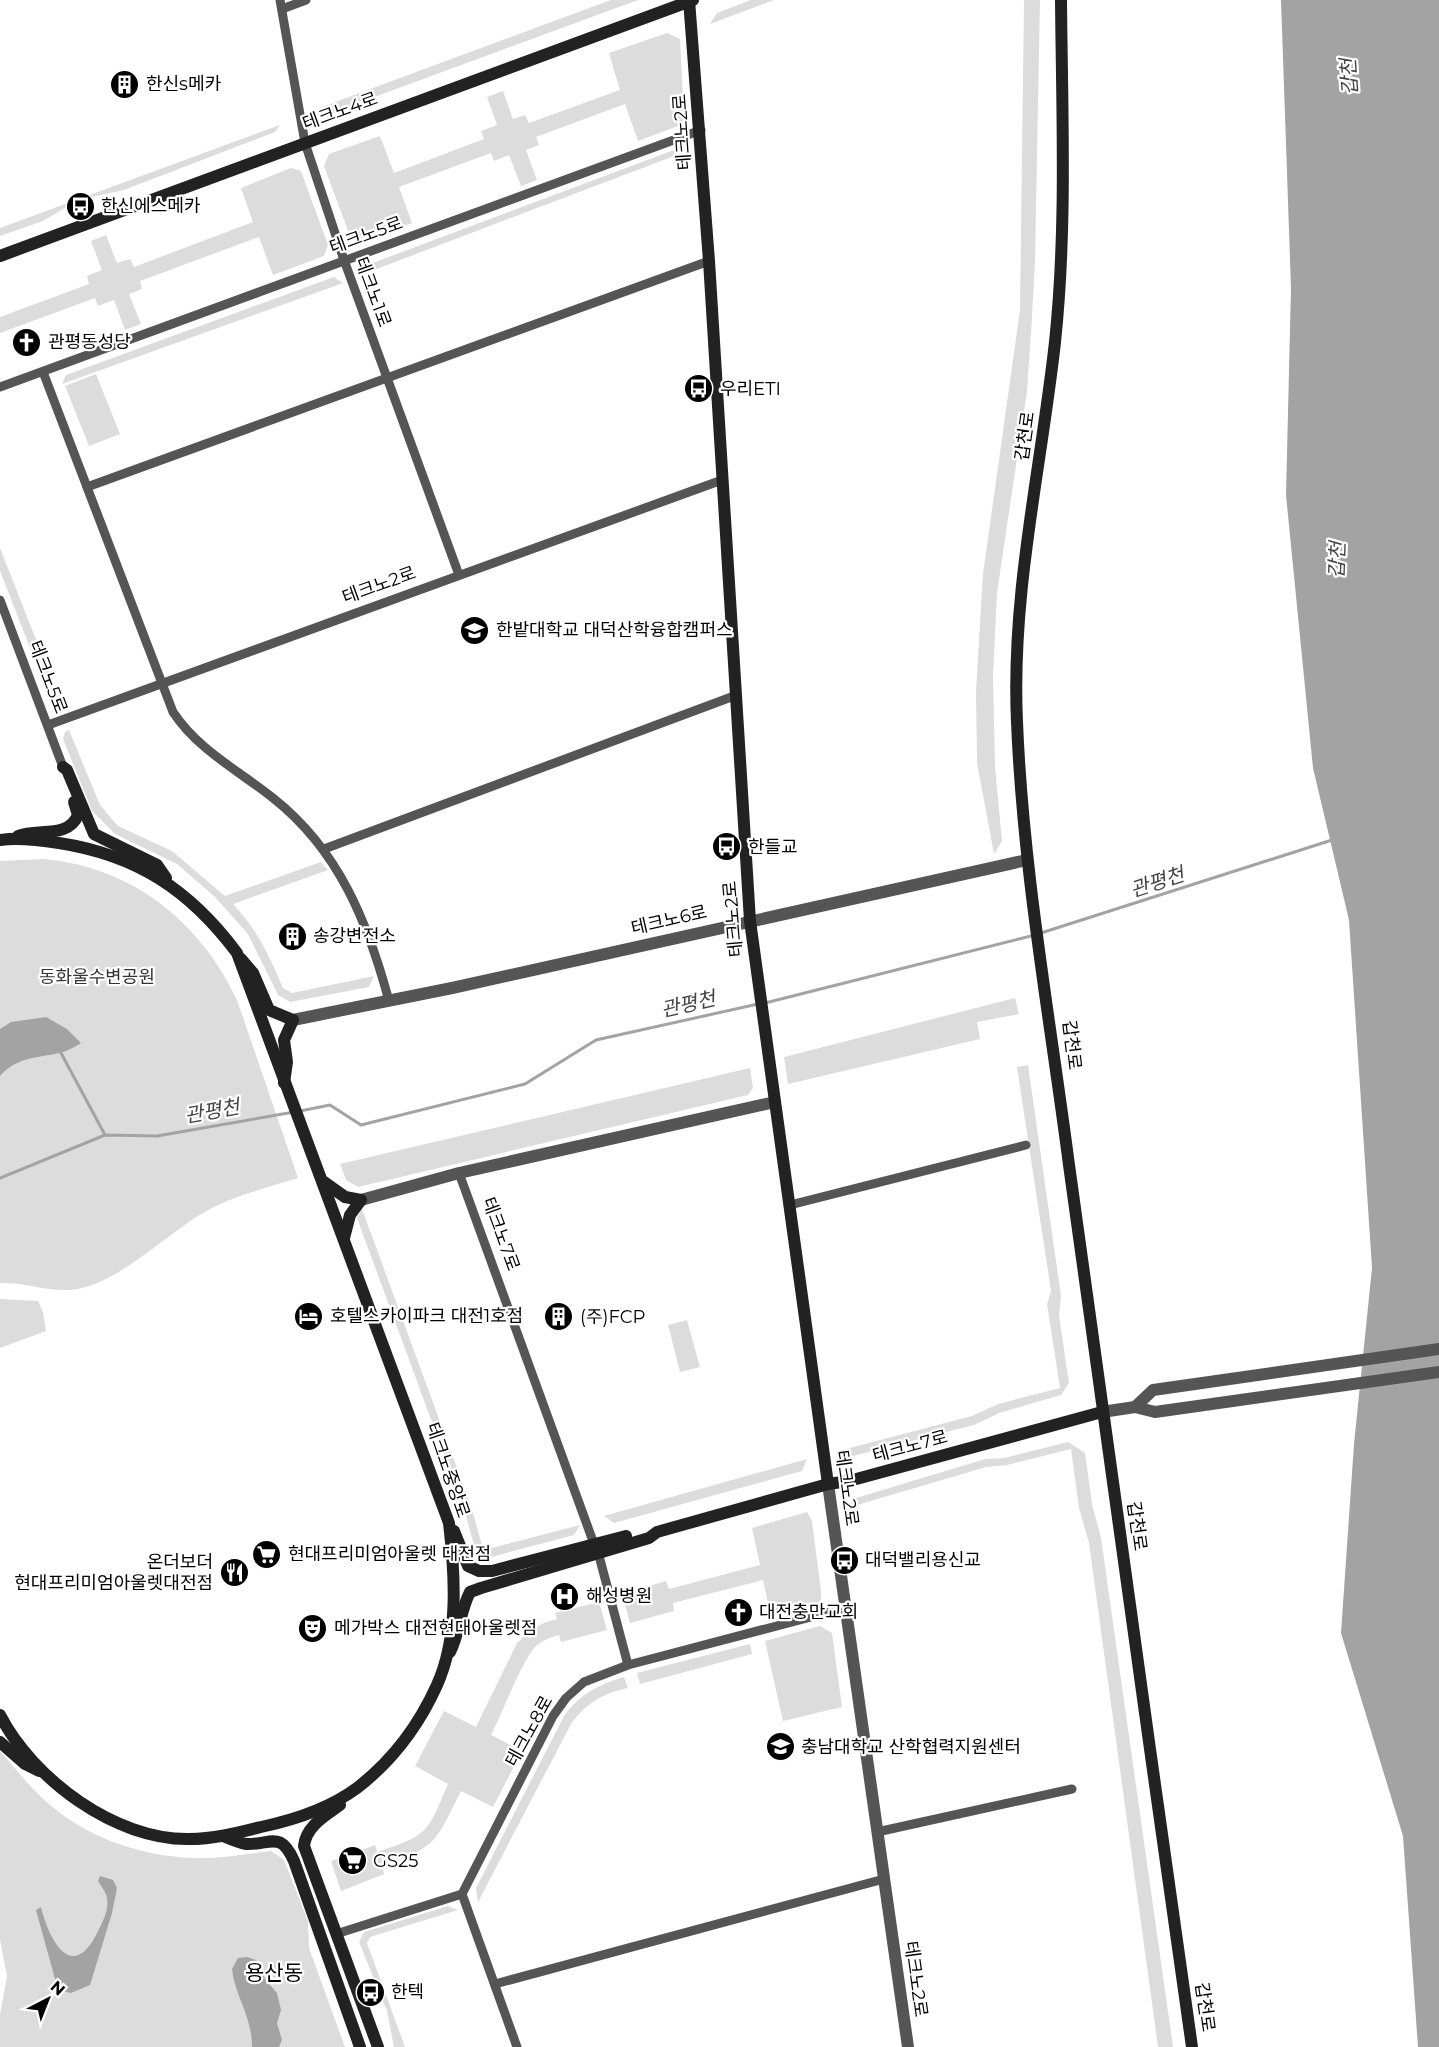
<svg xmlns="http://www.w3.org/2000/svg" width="1439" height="2047" viewBox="0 0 1439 2047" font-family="Montserrat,'Noto Sans KR',sans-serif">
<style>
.green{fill:#dcdcdc}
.water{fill:#a3a3a3}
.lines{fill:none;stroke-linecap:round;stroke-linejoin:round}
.stream{stroke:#a3a3a3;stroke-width:3}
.minor{stroke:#555;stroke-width:9}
.tertiary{stroke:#555;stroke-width:12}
.secondary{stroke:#222;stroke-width:12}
.labels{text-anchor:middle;stroke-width:4.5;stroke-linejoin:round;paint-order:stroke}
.poi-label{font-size:18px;fill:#000;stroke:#fff;text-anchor:start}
.street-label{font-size:18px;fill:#000;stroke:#fff}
.park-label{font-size:18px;fill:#333;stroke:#fff}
.water-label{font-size:20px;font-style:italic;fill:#444;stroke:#fff}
.quarter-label{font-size:21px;fill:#000;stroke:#fff}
</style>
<rect width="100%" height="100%" fill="#fff"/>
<!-- green -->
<g class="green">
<polygon points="611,0 638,0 328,114 319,108"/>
<polygon points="751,0 774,0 710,24 717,13"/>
<polygon points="1024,0 1040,0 1035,262 1031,333 1027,391 997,593 993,675 995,767 1002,841 994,854 977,763 976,691 983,574 1020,310"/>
<polygon points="667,33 680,39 684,119 678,126 638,141 625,104 536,137 539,145 526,150 537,180 521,186 509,155 494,161 491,153 399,187 412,223 361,241 350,236 324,166 329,154 380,136 394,173 484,139 481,131 497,125 487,97 503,91 513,119 525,115 529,123 620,90 609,53"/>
<polygon points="280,125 275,132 124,190 96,196 68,206 43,221 0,236 0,228"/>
<polygon points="674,150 682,153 366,273 370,264"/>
<polygon points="291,168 301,171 328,245 324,256 273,275 259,237 140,281 142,289 129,294 141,324 125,330 114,300 98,306 95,298 0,333 0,317 89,284 87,276 102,270 91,241 106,235 117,263 130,259 134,267 253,222 241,188"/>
<polygon points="334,277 343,283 62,384 66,375"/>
<polygon points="96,374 120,434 89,446 65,386"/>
<polygon points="0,548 63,708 52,704 0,571"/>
<path d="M69,730l31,75 18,21 54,25 53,45 96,-34 7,8 -95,34c24,25 37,53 50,84l9,5 82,-17 -5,11 -79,15 -12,-7 -30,-61 -33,-37 -38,-33 -62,-30 -23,-23 -29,-72 2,-7z"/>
<path d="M42,859c89,7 158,62 195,141l61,178c-32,10 -66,18 -95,35 -34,20 -83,67 -121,75 -27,7 -54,-6 -82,-5v-422z"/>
<polygon points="1015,998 1019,1014 977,1022 980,1039 788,1084 784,1057"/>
<polygon points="1028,1065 1061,1296 1059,1315 1069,1383 1061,1395 999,1413 974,1425 853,1456 842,1450 972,1416 998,1404 1060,1388 1047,1304 1051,1291 1017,1067"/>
<polygon points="750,1068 753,1088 748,1095 358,1187 346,1180 340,1164"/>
<polygon points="362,1209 471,1506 482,1545 488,1549 580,1525 574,1535 484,1559 477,1556 465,1512 357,1218"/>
<polygon points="0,1299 38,1301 43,1312 46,1331 0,1348"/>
<polygon points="687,1320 700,1367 680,1372 668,1325"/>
<polygon points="1068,1442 1085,1453 1092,1504 1101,1538 1173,2047 1158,2047 1089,1543 1079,1508 1071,1449 1007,1465 986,1467 847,1508 853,1499 985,1459 1004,1458"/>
<polygon points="807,1459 802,1471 614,1523 604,1516"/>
<polygon points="807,1512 812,1521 821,1591 821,1600 816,1605 771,1616 763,1580 673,1603 674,1611 630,1623 622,1594 666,1581 669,1589 760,1565 752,1528"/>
<path d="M599,1602l8,28 -46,12 -2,-7c-8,2 -18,6 -24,12 -14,16 -33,67 -44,88l31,16 -29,56 -32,-16c-26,51 -22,55 -79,75l2,8 -43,17 -10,-30 44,-16 2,7c52,-17 50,-19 71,-68l-33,-18 29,-55 32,16 41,-84c13,-13 22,-20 40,-24l-2,-6z"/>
<polygon points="820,1626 832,1633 842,1707 783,1721 765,1641"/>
<polygon points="750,1644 752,1654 640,1684 637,1673"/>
<path d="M624,1677l4,11c-25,5 -43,16 -57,36l-93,178 -2,-14 88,-172c15,-21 35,-32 60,-39z"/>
<path d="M0,1751c13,15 26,31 40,45 40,39 97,60 153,62 26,1 53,-4 78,-7l13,9 24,61 1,27 36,99h-345v-32l7,-39 -7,-36z"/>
<polygon points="448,1906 458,1910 370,1937 367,1943 405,2047 394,2047 387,2011 359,1942 364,1932"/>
</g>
<!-- water -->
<g class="water">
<polygon points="1281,0 1439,0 1439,2047 1418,2047 1403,1836 1341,1633 1354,1444 1372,1268 1349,920 1313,768 1286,495 1291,288"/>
<path d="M46,1017l21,12 14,14c-6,4 -14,8 -21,10 -24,5 -43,4 -60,23v-47l11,-7z"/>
<path d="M100,1876l13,4 4,8 -5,25 -22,72 -19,8 -13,-3 -22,-80 5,-3c9,37 33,77 58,22 5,-9 10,-21 8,-31 -1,-6 -6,-12 -9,-17z"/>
<path d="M247,1957l9,3 9,19 12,14 4,17 -4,13 5,17 -3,7h-27c0,-32 -17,-50 -20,-78l6,-11z"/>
</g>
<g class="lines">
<!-- stream -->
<g class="stream">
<polyline points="1041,933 1332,840"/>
<polyline points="765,1003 1035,935"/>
<polyline points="61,1053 105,1135"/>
<polyline points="300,1111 330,1105 361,1125 525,1084 596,1040 758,1004"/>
<polyline points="0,1178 105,1135 157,1136 294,1112"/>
</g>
<!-- minor -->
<g class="minor">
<polyline points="280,0 305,143 344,260 459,575"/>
<polyline points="282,9 306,0"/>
<path d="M43,372l130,340c25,38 65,58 100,86 66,52 95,125 116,203"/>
<polyline points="0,387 701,130"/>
<polyline points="87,487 709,261"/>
<polyline points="0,600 63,767"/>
<polyline points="48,725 722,480"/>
<polyline points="324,849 734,696"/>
<polyline points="459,1173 594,1544"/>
<polyline points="790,1205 1026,1145"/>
<polyline points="598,1552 628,1665"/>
<polyline points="877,1832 1072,1789"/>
<polyline points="336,1934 462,1894"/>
<polyline points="495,1984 884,1879"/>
<polyline points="517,2047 462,1894 553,1716 566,1698 584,1682 628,1665 845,1608"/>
</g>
<!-- tertiary -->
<g class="tertiary">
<polyline points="293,1020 452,988 1027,860"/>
<polyline points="361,1200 459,1173 775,1102"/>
<polyline points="1135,1407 1153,1390 1439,1349"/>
<polyline points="1102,1412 1135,1407 1155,1412 1439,1372"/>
<polyline points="828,1484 908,2047"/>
</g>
<!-- secondary -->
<g class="secondary">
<polyline points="689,0 709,261 750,921 828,1484"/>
<path d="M1061,0c1,113 6,229 -6,342 -14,127 -44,252 -38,380 6,149 33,296 52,443 39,294 82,588 123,882"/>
<polyline points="0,256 693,0"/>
<polyline points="63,767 67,770 94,834 157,865 166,878"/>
<path d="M18,836c20,-8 50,3 60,-21l-4,-13"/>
<path d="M0,840c19,-3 40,0 59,3 78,12 131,47 178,110l212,570c6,52 10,113 -12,162 -18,40 -45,76 -80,103 -27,20 -63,32 -96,39 -24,6 -47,12 -72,12 -74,1 -156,-60 -189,-124"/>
<polyline points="241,959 253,973 269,1010 293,1020 284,1040 287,1062 284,1083"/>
<polyline points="324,1182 345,1197 361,1200 350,1215 344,1238"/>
<polyline points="454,1531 468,1566 479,1571 492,1571 626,1536"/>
<path d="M450,1652c10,-20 10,-41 20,-60l11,-4 168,-50 8,-6 171,-48 21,-3 253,-69"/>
<polyline points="0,1742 25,1764 39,1771"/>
<path d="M340,1805c-15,11 -34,21 -36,41l74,201"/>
<path d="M223,1836c7,3 16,7 23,8 25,1 34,-14 48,17l66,186"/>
</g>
</g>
<!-- icons -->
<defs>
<symbol id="building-disc" viewBox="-11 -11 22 22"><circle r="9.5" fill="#000" stroke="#fff"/><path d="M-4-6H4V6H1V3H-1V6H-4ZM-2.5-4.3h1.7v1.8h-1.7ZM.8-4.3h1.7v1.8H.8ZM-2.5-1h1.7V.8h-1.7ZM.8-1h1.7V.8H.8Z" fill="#fff"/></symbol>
<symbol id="bus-disc" viewBox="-11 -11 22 22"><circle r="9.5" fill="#000" stroke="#fff"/><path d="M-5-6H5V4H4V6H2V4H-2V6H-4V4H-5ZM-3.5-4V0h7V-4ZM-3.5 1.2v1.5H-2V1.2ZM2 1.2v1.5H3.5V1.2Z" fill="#fff"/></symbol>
<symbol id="church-disc" viewBox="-11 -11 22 22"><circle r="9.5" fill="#000" stroke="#fff"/><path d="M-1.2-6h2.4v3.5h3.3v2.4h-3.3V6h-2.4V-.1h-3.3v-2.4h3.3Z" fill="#fff"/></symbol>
<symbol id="university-disc" viewBox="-11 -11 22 22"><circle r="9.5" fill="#000" stroke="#fff"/><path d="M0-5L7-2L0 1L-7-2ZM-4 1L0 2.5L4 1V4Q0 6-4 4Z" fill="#fff"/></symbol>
<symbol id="hotel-disc" viewBox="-11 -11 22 22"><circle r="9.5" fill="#000" stroke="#fff"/><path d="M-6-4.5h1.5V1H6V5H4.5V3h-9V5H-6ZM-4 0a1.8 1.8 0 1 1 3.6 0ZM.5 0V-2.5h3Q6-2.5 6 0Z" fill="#fff"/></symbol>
<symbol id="supermarket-disc" viewBox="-11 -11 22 22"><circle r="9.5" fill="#000" stroke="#fff"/><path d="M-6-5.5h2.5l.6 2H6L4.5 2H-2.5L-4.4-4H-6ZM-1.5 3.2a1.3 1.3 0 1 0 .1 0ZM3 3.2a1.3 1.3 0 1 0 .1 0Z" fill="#fff"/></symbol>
<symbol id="restaurant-disc" viewBox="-11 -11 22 22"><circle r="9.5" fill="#000" stroke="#fff"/><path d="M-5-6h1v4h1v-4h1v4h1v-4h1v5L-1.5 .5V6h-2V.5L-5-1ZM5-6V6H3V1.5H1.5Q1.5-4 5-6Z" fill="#fff"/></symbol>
<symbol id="hospital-disc" viewBox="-11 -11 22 22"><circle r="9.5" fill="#000" stroke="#fff"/><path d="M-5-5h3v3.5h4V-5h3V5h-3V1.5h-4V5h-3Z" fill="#fff"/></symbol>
<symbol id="theatre-disc" viewBox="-11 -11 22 22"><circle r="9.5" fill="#000" stroke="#fff"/><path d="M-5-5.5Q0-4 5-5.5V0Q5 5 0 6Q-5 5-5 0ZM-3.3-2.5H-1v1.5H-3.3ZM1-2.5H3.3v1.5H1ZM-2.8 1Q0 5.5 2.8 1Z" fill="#fff"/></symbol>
</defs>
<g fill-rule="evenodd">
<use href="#building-disc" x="108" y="68" width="33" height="33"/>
<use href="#bus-disc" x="64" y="190" width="33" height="33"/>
<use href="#church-disc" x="10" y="326" width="33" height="33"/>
<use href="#bus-disc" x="682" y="372" width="33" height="33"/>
<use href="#university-disc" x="458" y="614" width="33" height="33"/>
<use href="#bus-disc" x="710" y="830" width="33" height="33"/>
<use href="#building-disc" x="276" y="920" width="33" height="33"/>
<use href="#hotel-disc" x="292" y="1300" width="33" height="33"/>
<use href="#building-disc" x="542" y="1300" width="33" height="33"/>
<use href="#supermarket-disc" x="250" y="1538" width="33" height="33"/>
<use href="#bus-disc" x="828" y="1544" width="33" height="33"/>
<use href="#restaurant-disc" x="218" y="1556" width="33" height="33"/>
<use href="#hospital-disc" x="548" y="1580" width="33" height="33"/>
<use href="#church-disc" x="722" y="1596" width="33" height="33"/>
<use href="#theatre-disc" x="296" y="1612" width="33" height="33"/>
<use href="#university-disc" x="764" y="1730" width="33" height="33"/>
<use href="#supermarket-disc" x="336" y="1844" width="33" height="33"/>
<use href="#bus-disc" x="354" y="1976" width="33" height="33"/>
</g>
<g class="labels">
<!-- poi labels -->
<g class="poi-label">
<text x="146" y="90">한신s메카</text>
<text x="101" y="212">한신에스메카</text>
<text x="48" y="348">관평동성당</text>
<text x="720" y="395">우리ETI</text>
<text x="496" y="636">한밭대학교 대덕산학융합캠퍼스</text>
<text x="748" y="853">한들교</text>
<text x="313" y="942">송강변전소</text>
<text x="330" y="1322">호텔스카이파크 대전1호점</text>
<text x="580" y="1323">(주)FCP</text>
<text x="288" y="1560">현대프리미엄아울렛 대전점</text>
<text x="865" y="1566">대덕밸리용신교</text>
<text x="213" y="1568" text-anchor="end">온더보더<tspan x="213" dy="21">현대프리미엄아울렛대전점</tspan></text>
<text x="586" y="1602">해성병원</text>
<text x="759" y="1618">대전충만교회</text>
<text x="334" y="1634">메가박스 대전현대아울렛점</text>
<text x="801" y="1753">충남대학교 산학협력지원센터</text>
<text x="373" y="1867">GS25</text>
<text x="391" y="1998">한텍</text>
</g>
<!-- street labels -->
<g class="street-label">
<text transform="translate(340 111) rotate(-20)" y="6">테크노4로</text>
<text transform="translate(682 132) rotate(-94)" y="6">테크노2로</text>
<text transform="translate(366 235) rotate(-20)" y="6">테크노5로</text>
<text transform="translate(373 292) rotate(70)" y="6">테크노1로</text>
<text transform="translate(1025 436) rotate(-82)" y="6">갑천로</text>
<text transform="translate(379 585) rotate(-20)" y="6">테크노2로</text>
<text transform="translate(48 677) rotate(69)" y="6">테크노5로</text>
<text transform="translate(733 919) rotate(-95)" y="6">테크노2로</text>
<text transform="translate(669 920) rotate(-13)" y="6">테크노6로</text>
<text transform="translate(1072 1045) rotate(83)" y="6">갑천로</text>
<text transform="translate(501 1234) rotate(70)" y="6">테크노7로</text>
<text transform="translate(910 1446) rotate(-15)" y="6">테크노7로</text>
<text transform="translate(448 1470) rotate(71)" y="6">테크노중앙로</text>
<text transform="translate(847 1488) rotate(82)" y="6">테크노2로</text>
<text transform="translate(1137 1526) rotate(82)" y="6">갑천로</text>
<text transform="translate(529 1731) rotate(-61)" y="6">테크노8로</text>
<text transform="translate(916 1979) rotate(82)" y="6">테크노2로</text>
<text transform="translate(1205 2007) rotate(82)" y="6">갑천로</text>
</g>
<!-- park labels -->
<g class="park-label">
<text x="97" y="983">동화울수변공원</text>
</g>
<!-- water labels -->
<g class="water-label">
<text transform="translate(1349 77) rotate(-94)" y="7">갑천</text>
<text transform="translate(1337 560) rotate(-88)" y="7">갑천</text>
<text transform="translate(1157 882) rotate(-18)" y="7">관평천</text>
<text transform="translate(688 1004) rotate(-13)" y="7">관평천</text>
<text transform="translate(212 1111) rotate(-10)" y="7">관평천</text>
</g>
<!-- quarter labels -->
<g class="quarter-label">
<text x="274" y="1980">용산동</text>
</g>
</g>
<!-- north arrow -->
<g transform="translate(48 1999) rotate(42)" stroke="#ffffff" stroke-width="4.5" paint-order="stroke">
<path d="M0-4.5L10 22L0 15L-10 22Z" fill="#000000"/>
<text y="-9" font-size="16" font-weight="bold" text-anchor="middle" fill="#000000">N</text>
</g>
</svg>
